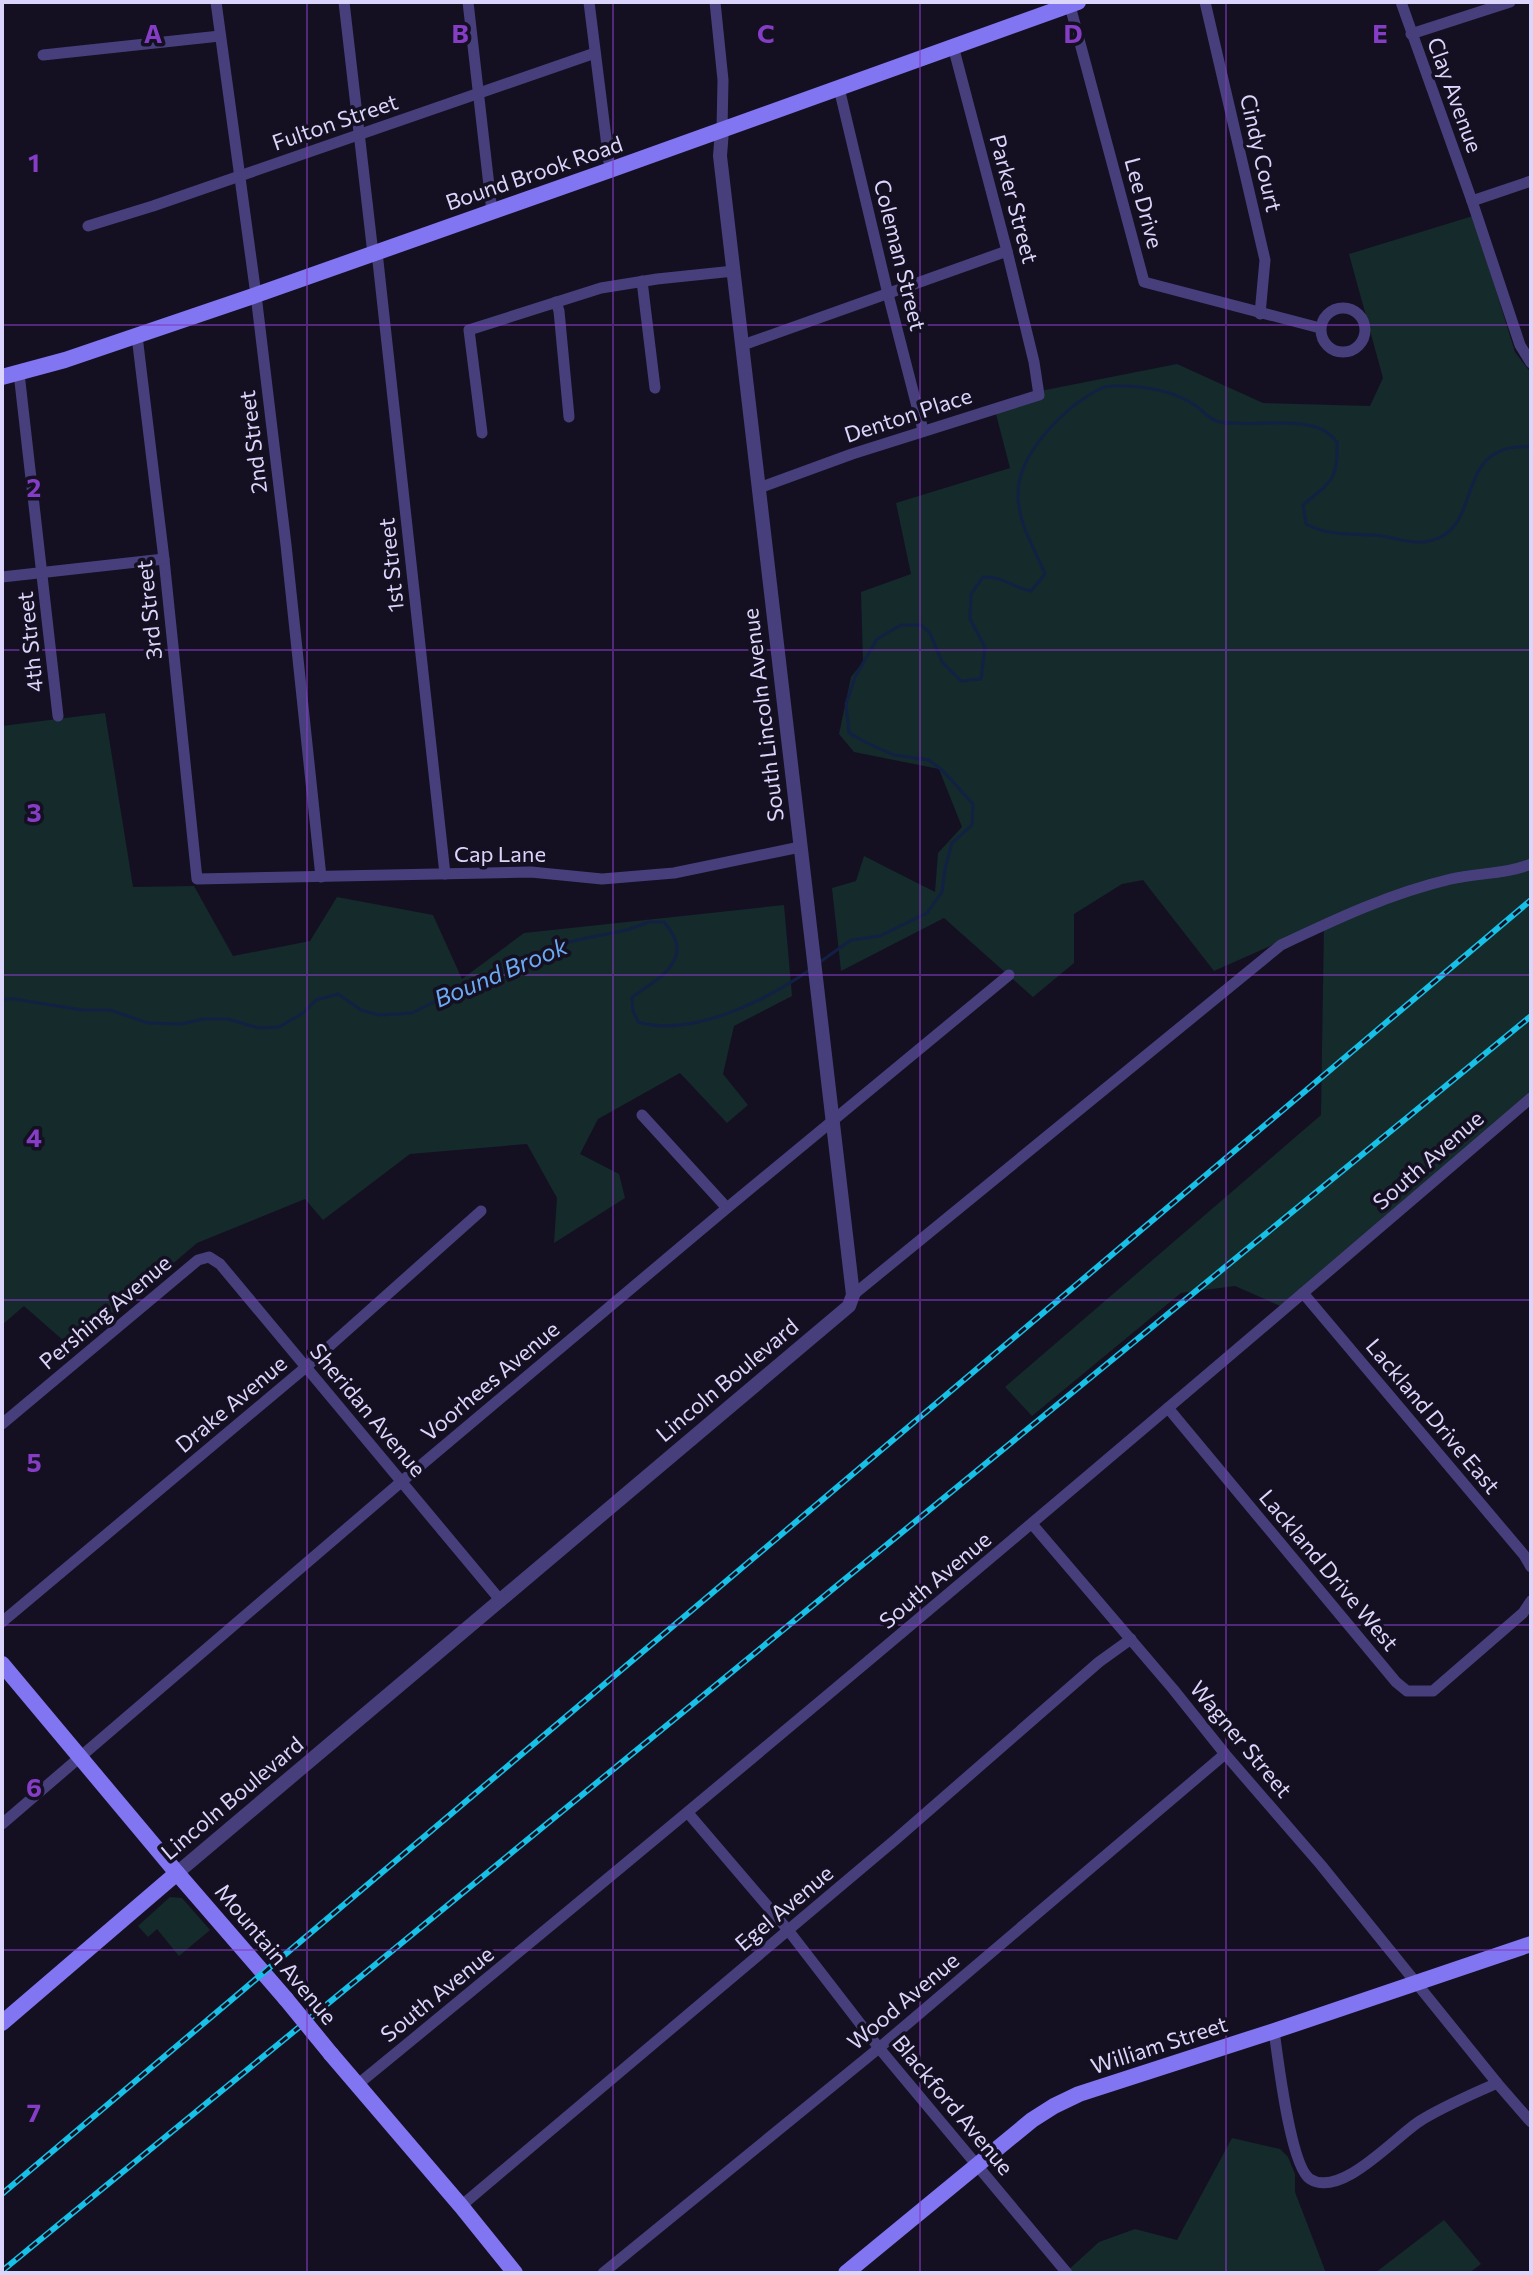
<svg xmlns="http://www.w3.org/2000/svg" width="1533" height="2275" viewBox="0 0 1533 2275" font-family="Commissioner,sans-serif">
<style>
.green{fill:#142a2b}
.lines{fill:none;stroke-linecap:round;stroke-linejoin:round}
.stream{stroke:#122143;stroke-width:3}
.minor{stroke:#473f7c;stroke-width:11}
.tertiary{stroke:#473f7c;stroke-width:14}
.secondary{stroke:#8275f2;stroke-width:16}
.rail-casing{stroke:#16c0e6;stroke-width:6}
.rail{stroke:#141022;stroke-width:3;stroke-dasharray:9;stroke-linecap:butt}
.secondary-bridge{stroke:#8275f2;stroke-width:16}
.grid{fill:none;stroke:#853dc5;stroke-width:2;stroke-opacity:0.55}
.labels{text-anchor:middle;stroke-width:7;stroke-linejoin:round;paint-order:stroke}
.street-label{font-size:22px;fill:#dcd5fb;stroke:#141022}
.water-label{font-size:24px;font-style:italic;fill:#6ca9f1;stroke:#141022}
.grid-label{font-size:26px;text-anchor:middle;font-weight:bold;fill:#853dc5;stroke:#141022;stroke-width:7;stroke-linejoin:round;paint-order:stroke}
</style>
<rect width="100%" height="100%" fill="#141022"/>
<!-- green -->
<g class="green">
<polygon points="1473,216 1515,352 1531,373 1531,1103 1287,1309 1235,1286 1181,1293 1032,1416 1005,1387 1321,1115 1324,922 1214,971 1143,880 1122,884 1074,914 1074,963 1033,997 944,918 841,971 832,888 856,881 864,856 935,892 938,853 962,827 939,769 854,752 839,734 851,677 863,662 861,592 911,574 896,503 1010,468 996,414 1025,394 1177,364 1263,403 1370,406 1383,378 1349,254"/>
<polygon points="105,713 133,887 194,886 233,956 310,941 337,897 433,915 462,979 524,933 784,905 792,996 734,1026 723,1074 748,1105 727,1123 680,1073 598,1119 580,1154 619,1174 625,1198 554,1243 557,1198 527,1144 410,1154 323,1220 305,1199 197,1243 73,1349 24,1306 2,1325 2,726"/>
<polygon points="170,1897 182,1898 210,1930 179,1956 157,1929 148,1937 138,1926"/>
<polygon points="1232,2138 1280,2149 1288,2157 1295,2174 1295,2192 1326,2273 1065,2273 1099,2242 1135,2229 1177,2240"/>
<polygon points="1444,2220 1481,2264 1469,2273 1375,2273"/>
</g>
<g class="lines">
<!-- stream -->
<g class="stream">
<path d="M820,962l31,-22 29,-4 47,-23 15,-21 3,-23 7,-26 20,-18 1,-21 -30,-33 -14,-11 -35,-5 -25,-11 -20,-11 -3,-29 9,-27 22,-38 24,-14h20l9,8 12,29 19,19 20,-2 4,-32 -15,-28 1,-25 12,-17c24,0 27,10 48,14l14,-17c-11,-27 -27,-50 -27,-80 0,-42 49,-89 84,-106 7,-3 17,-2 24,-2 24,1 50,6 70,20 9,6 13,14 24,16 29,5 79,-5 103,8 5,2 10,8 14,12 2,38 -7,40 -34,63l3,19c22,12 42,9 66,11 21,1 40,11 61,5 52,-15 19,-98 98,-93"/>
<path d="M2,999h12l68,11h28l38,13 33,1 22,-5h25l30,9 21,-1 24,-14 13,-13 22,-6 23,16 18,5 33,-2 22,-11 35,-11 73,-41 35,-10 50,-10 22,-8h15c4,5 9,11 11,17 11,27 -25,45 -43,58l1,14 5,11c54,16 129,-22 173,-53"/>
</g>
<!-- minor -->
<g class="minor">
<polyline points="216,2 256,295 286,545 321,877"/>
<polyline points="344,2 373,254"/>
<polyline points="468,2 492,212"/>
<polyline points="589,2 610,170"/>
<polyline points="715,2 723,80 722,130"/>
<polyline points="1069,2 1144,282 1320,328"/>
<polyline points="1205,2 1265,260 1260,314"/>
<polyline points="1401,2 1472,201 1520,345 1531,363"/>
<polyline points="1411,34 1510,2"/>
<polyline points="43,55 220,36"/>
<polyline points="839,88 888,294 923,430"/>
<polyline points="1472,201 1531,181"/>
<polyline points="88,226 153,206 595,53"/>
<polyline points="377,252 445,874"/>
<polyline points="642,281 655,388"/>
<polyline points="556,302 559,311 569,417"/>
<circle cx="1343" cy="330" r="22"/>
<polyline points="137,336 164,559 197,879 531,872 602,879 674,873 800,847"/>
<polyline points="743,345 1007,251"/>
<polyline points="19,373 58,716"/>
<polyline points="482,433 469,330 601,288 657,279 734,271"/>
<polyline points="759,488 852,454 1039,395 1034,362 1007,251 953,46"/>
<polyline points="2,577 164,559"/>
<polyline points="642,1115 727,1208"/>
<polyline points="1303,1293 1524,1555 1531,1567"/>
<path d="M853,1295l428,-350c55,-26 110,-52 170,-66 26,-6 56,-5 80,-15"/>
<polyline points="1168,1408 1396,1682 1407,1691 1433,1691 1523,1613 1531,1601"/>
<polyline points="2,1424 198,1260 209,1257 220,1264 501,1601"/>
<polyline points="1032,1524 1173,1689 1225,1754 1321,1865 1497,2083 1531,2122"/>
<polyline points="2,1622 306,1367 481,1211"/>
<polyline points="688,1813 788,1930 879,2048 1067,2273"/>
<polyline points="2,1824 401,1482 727,1208 1009,975"/>
<path d="M1274,2031c4,27 16,135 36,148 31,20 86,-43 110,-58 24,-15 51,-26 77,-38"/>
<path d="M357,2085c396,-324 786,-654 1174,-987"/>
<polyline points="461,2206 895,1840 1099,1662 1131,1639"/>
<polyline points="603,2273 879,2048 1225,1754"/>
</g>
<!-- tertiary -->
<polyline class="tertiary" points="177,1873 849,1306 853,1295 720,156 722,130"/>
<!-- secondary -->
<g class="secondary">
<polyline points="2,377 65,360 256,295 610,170 1078,2"/>
<polyline points="2,1664 177,1873 286,1999"/>
<polyline points="2,2023 177,1873"/>
<polyline points="331,2054 461,2206 515,2273"/>
<polyline points="846,2273 1032,2120 1054,2106 1079,2094 1274,2031 1531,1944"/>
</g>
<defs>
<g id="rail">
<polyline points="2,2194 1531,900"/>
<polyline points="2,2271 1531,1016"/>
</g>
</defs>
<!-- rail casing -->
<use href="#rail" class="rail-casing"/>
<!-- rail -->
<use href="#rail" class="rail"/>
<!-- secondary-bridge -->
<polyline class="secondary-bridge" points="286,1999 331,2054"/>
</g>
<!-- grid -->
<path class="grid" d="M307,2v2271M613,2v2271M920,2v2271M1226,2v2271M2,325h1529M2,650h1529M2,975h1529M2,1300h1529M2,1625h1529M2,1950h1529"/>
<g class="labels">
<!-- street labels -->
<g class="street-label">
<text transform="translate(1455 95) rotate(70)" y="8">Clay Avenue</text>
<text transform="translate(335 122) rotate(-19)" y="8">Fulton Street</text>
<text transform="translate(1261 153) rotate(77)" y="8">Cindy Court</text>
<text transform="translate(534 173) rotate(-19)" y="8">Bound Brook Road</text>
<text transform="translate(1014 199) rotate(75)" y="8">Parker Street</text>
<text transform="translate(1144 203) rotate(75)" y="8">Lee Drive</text>
<text transform="translate(900 255) rotate(76)" y="8">Coleman Street</text>
<text transform="translate(908 415) rotate(-18)" y="8">Denton Place</text>
<text transform="translate(253 442) rotate(-97)" y="8">2nd Street</text>
<text transform="translate(391 565) rotate(-96)" y="8">1st Street</text>
<text transform="translate(149 610) rotate(-96)" y="8">3rd Street</text>
<text transform="translate(30 642) rotate(-96)" y="8">4th Street</text>
<text transform="translate(763 715) rotate(-97)" y="8">South Lincoln Avenue</text>
<text x="500" y="862">Cap Lane</text>
<text transform="translate(1428 1160) rotate(-41)" y="8">South Avenue</text>
<text transform="translate(105 1312) rotate(-40)" y="8">Pershing Avenue</text>
<text transform="translate(727 1380) rotate(-40)" y="8">Lincoln Boulevard</text>
<text transform="translate(490 1381) rotate(-40)" y="8">Voorhees Avenue</text>
<text transform="translate(231 1404) rotate(-40)" y="8">Drake Avenue</text>
<text transform="translate(368 1410) rotate(50)" y="8">Sheridan Avenue</text>
<text transform="translate(1433 1416) rotate(50)" y="8">Lackland Drive East</text>
<text transform="translate(1329 1570) rotate(50)" y="8">Lackland Drive West</text>
<text transform="translate(935 1580) rotate(-40)" y="8">South Avenue</text>
<text transform="translate(1241 1739) rotate(50)" y="8">Wagner Street</text>
<text transform="translate(232 1798) rotate(-40)" y="8">Lincoln Boulevard</text>
<text transform="translate(784 1908) rotate(-40)" y="8">Egel Avenue</text>
<text transform="translate(276 1954) rotate(50)" y="8">Mountain Avenue</text>
<text transform="translate(437 1994) rotate(-39)" y="8">South Avenue</text>
<text transform="translate(903 2001) rotate(-40)" y="8">Wood Avenue</text>
<text transform="translate(1159 2045) rotate(-18)" y="8">William Street</text>
<text transform="translate(953 2105) rotate(50)" y="8">Blackford Avenue</text>
</g>
<!-- water labels -->
<g class="water-label">
<text transform="translate(501 973) rotate(-23)" y="8">Bound Brook</text>
</g>
</g>
<g class="grid-label">
<text x="153" y="43">A</text>
<text x="460" y="43">B</text>
<text x="766" y="43">C</text>
<text x="1073" y="43">D</text>
<text x="1380" y="43">E</text>
<text x="34" y="172">1</text>
<text x="34" y="497">2</text>
<text x="34" y="822">3</text>
<text x="34" y="1147">4</text>
<text x="34" y="1472">5</text>
<text x="34" y="1797">6</text>
<text x="34" y="2122">7</text>
</g>
<!-- border -->
<rect width="1533" height="2275" fill="none" stroke="#dcd5fb" stroke-width="8"/>
</svg>
